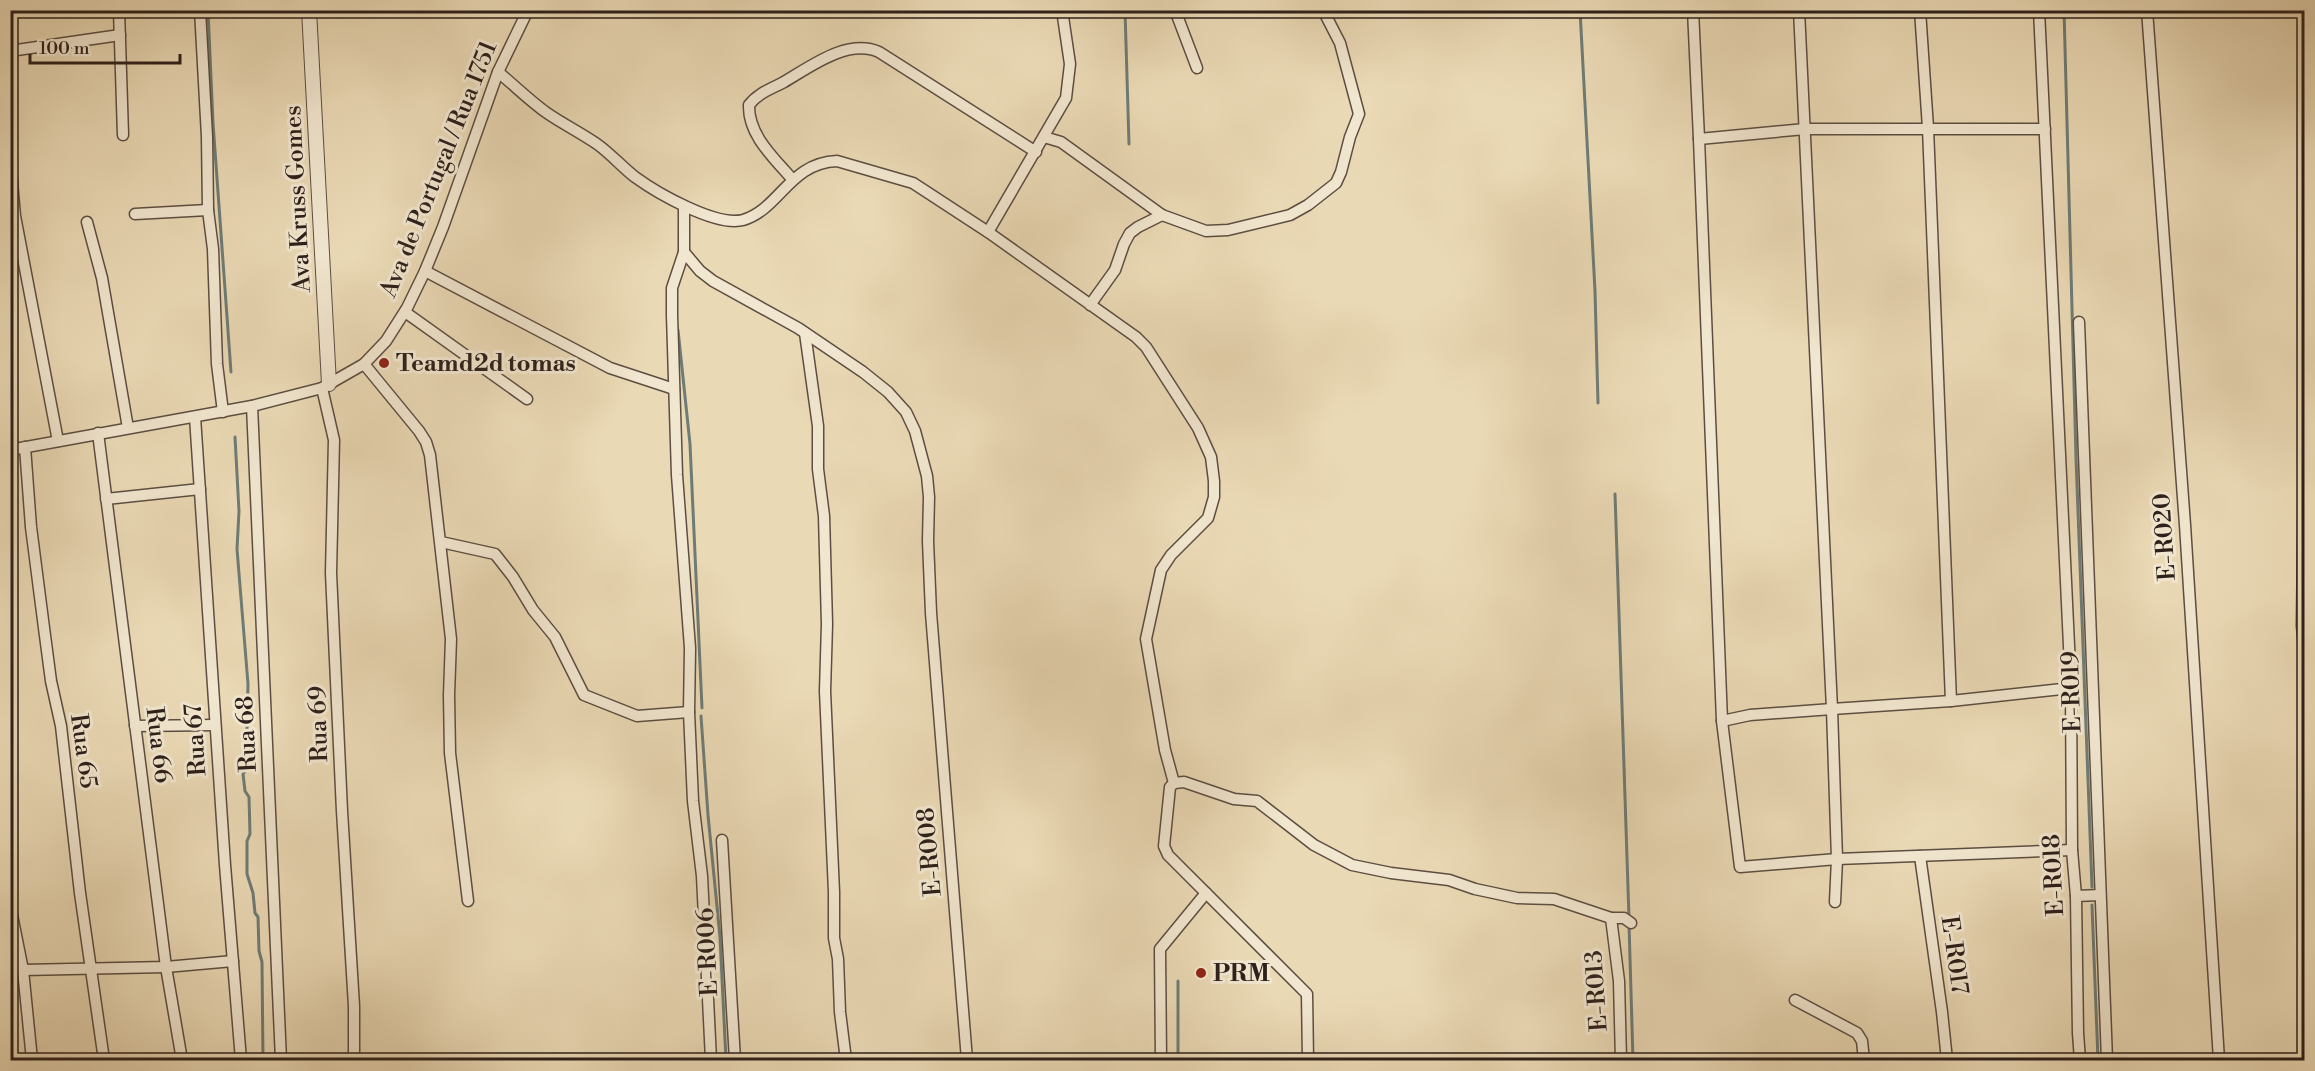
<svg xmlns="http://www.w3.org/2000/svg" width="2315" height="1071" viewBox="0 0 2315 1071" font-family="'Libre Bodoni',serif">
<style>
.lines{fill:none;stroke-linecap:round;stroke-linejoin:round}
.stream{stroke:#6e7c77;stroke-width:3}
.minor-casing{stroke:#5c4e42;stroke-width:13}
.tertiary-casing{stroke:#5c4e42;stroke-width:16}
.minor{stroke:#f1e6cf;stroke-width:10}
.tertiary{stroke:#f1e6cf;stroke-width:14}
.poi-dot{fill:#8f2418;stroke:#f1e6cf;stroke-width:2}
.labels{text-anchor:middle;stroke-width:6;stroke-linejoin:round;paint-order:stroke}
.street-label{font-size:24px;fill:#2d201b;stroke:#f1e6cf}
.poi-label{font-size:24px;font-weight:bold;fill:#2d201b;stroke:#f1e6cf;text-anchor:start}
</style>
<rect width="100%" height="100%" fill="#ead9b5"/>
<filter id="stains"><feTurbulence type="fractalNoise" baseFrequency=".00333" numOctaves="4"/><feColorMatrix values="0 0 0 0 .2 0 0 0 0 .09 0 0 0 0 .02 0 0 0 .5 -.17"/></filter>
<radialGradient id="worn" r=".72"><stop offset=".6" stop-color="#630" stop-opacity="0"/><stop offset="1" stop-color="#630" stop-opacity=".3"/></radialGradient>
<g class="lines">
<!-- stream -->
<g class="stream">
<polyline points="208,10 213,123 231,372"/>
<polyline points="1125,10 1129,144"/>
<polyline points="1580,10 1595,291 1598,403"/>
<polyline points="2064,10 2076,458 2092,887"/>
<polyline points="678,330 690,444 702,708"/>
<polyline points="235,437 239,511 237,549 248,684 247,730 244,738 244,765 246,770 243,774 245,791 249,797 250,834 247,841 247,874 253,893 255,913 258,917 259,951 262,962 263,1060"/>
<polyline points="1615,494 1629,918"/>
<polyline points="701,716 708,815 720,937 726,1060"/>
<polyline points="2092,905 2098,1060"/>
<polyline points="1629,924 1633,1060"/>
<polyline points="1178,981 1178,1060"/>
</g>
<defs>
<g id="minor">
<polyline points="119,10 123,135"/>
<polyline points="200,10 207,137 208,210 213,249 217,364 223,412"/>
<polyline points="1175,10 1197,68"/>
<polyline points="1693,10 1699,139 1805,129 2045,129"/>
<polyline points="1799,10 1832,709 1951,701 2071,688"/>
<polyline points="1920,10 1928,128 1951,701"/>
<polyline points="2039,10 2071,688 2072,850 2076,896 2078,1033 2080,1060"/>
<polyline points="2147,10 2185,525 2219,1060"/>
<polyline points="10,51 120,35"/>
<path d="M498,72c16,13 32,29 49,41 16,11 34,20 50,31 14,10 25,23 38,33 22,16 81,50 108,43 37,-11 46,-57 94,-59l76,22 75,49 148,105 10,10 52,81 13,29 3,24v16l-6,21 -37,37 -10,15 -15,69 19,111 9,33 -4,4 -6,59 4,9 139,139 1,66"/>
<polyline points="1044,137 1061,142 1162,215 1206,231 1228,230 1290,215 1308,205 1336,183 1341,172 1350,137 1359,114 1340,43 1323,10"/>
<polyline points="1699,139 1722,721 1740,867 1837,859 2072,850"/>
<polyline points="10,160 15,216 58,441"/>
<path d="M792,179c-18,-21 -44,-44 -43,-74 9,-12 22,-16 35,-23 26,-15 63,-44 95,-30l157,100"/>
<polyline points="684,207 684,252 672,288 672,315 677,475 690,648 689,712 693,801 702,876 711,1060"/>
<polyline points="135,214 208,210"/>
<polyline points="87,222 102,278 128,428"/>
<polyline points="988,232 1066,98 1070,64 1062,10"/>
<polyline points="684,252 700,271 713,281 798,328 863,372 888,392 906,412 915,431 927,476 929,497 928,541 931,613 967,1060"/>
<polyline points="425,271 610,368 674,389"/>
<polyline points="1090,305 1115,270 1124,244 1130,233 1138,227 1162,215"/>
<polyline points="405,312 527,399"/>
<polyline points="2079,322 2107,1060"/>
<polyline points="805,333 818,426 818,469 824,516 827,624 825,691 834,892 834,938 838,959 840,1012 846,1060"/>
<polyline points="364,364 419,431 426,442 430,455 451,639 449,695 450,753 468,901"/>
<polyline points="322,388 334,440 331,573 342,811 354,1006 354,1060"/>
<polyline points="252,406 281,1060"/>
<polyline points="195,417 225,865 241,1060"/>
<polyline points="98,433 166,967 182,1060"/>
<polyline points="25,447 31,527 44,628 51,681 61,726 80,893 104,1060"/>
<polyline points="10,450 252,406 322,388 364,364 386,341 407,308 425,271 443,227 498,72 528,10"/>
<polyline points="2304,462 2302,626 2304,648"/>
<polyline points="106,499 200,489"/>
<polyline points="441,542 495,554 513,577 533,610 555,637 584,695 637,716 689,712"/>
<polyline points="1722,721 1750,715 1832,709 1837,859 1835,902"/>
<polyline points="135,726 215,725"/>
<polyline points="1174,783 1184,782 1234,799 1257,801 1314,845 1352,865 1391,873 1449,880 1475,889 1517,898 1554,899 1611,918 1624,918 1631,923"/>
<polyline points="722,840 735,1060"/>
<polyline points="1920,856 1942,1012 1947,1060"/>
<polyline points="2076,896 2100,895"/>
<polyline points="10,905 23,970 32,1060"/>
<polyline points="1611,918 1619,981 1621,1060"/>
<polyline points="23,970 166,967 233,961"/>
<polyline points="1795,1000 1857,1033 1862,1041 1864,1060"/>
<polyline points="1161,1060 1160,949 1206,893"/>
</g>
<polyline id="tertiary" points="309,10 329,384"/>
</defs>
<!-- minor casing -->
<use href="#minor" class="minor-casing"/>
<!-- tertiary casing -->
<use href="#tertiary" class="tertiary-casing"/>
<!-- minor -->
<use href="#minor" class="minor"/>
<!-- tertiary -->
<use href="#tertiary" class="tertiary"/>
</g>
<!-- markers -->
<g class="poi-dot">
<circle cx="384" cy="363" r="6"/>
<circle cx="1201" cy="973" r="6"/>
</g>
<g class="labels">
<!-- street labels -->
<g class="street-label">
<text transform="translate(438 169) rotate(-68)" y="8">Ava de Portugal / Rua 1751</text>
<text transform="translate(297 199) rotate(-93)" y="8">Ava Kruss Gomes</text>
<text transform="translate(2164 537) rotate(-94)" y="8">E-R020</text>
<text transform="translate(2071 692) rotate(-92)" y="8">E-R019</text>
<text transform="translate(318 724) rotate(-92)" y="8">Rua 69</text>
<text transform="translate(246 734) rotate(-93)" y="8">Rua 68</text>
<text transform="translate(195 740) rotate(-94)" y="8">Rua 67</text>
<text transform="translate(159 745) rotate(83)" y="8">Rua 66</text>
<text transform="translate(84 751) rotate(82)" y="8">Rua 65</text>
<text transform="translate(929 852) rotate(-95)" y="8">E-R008</text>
<text transform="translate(2053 875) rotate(-93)" y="8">E-R018</text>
<text transform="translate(707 952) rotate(-93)" y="8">E-R006</text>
<text transform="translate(1955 955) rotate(82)" y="8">E-R017</text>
<text transform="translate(1596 991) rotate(-94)" y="8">E-R013</text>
</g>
<!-- poi labels -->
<g class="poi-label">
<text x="396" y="371">Teamd2d tomas</text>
<text x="1213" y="981">PRM</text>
</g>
</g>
<!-- margin -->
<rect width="2315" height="1071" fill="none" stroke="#ead9b5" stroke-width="36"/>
<rect x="12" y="12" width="2291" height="1047" fill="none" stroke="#2d201b" stroke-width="3"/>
<rect x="18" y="18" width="2279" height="1035" fill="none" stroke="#2d201b" stroke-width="1.5"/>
<!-- scale -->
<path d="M30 54v9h150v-9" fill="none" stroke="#2d201b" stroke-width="3"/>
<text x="39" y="54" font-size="18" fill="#2d201b" stroke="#f1e6cf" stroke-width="4.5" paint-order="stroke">100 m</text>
<rect width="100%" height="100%" filter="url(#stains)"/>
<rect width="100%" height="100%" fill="url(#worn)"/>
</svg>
